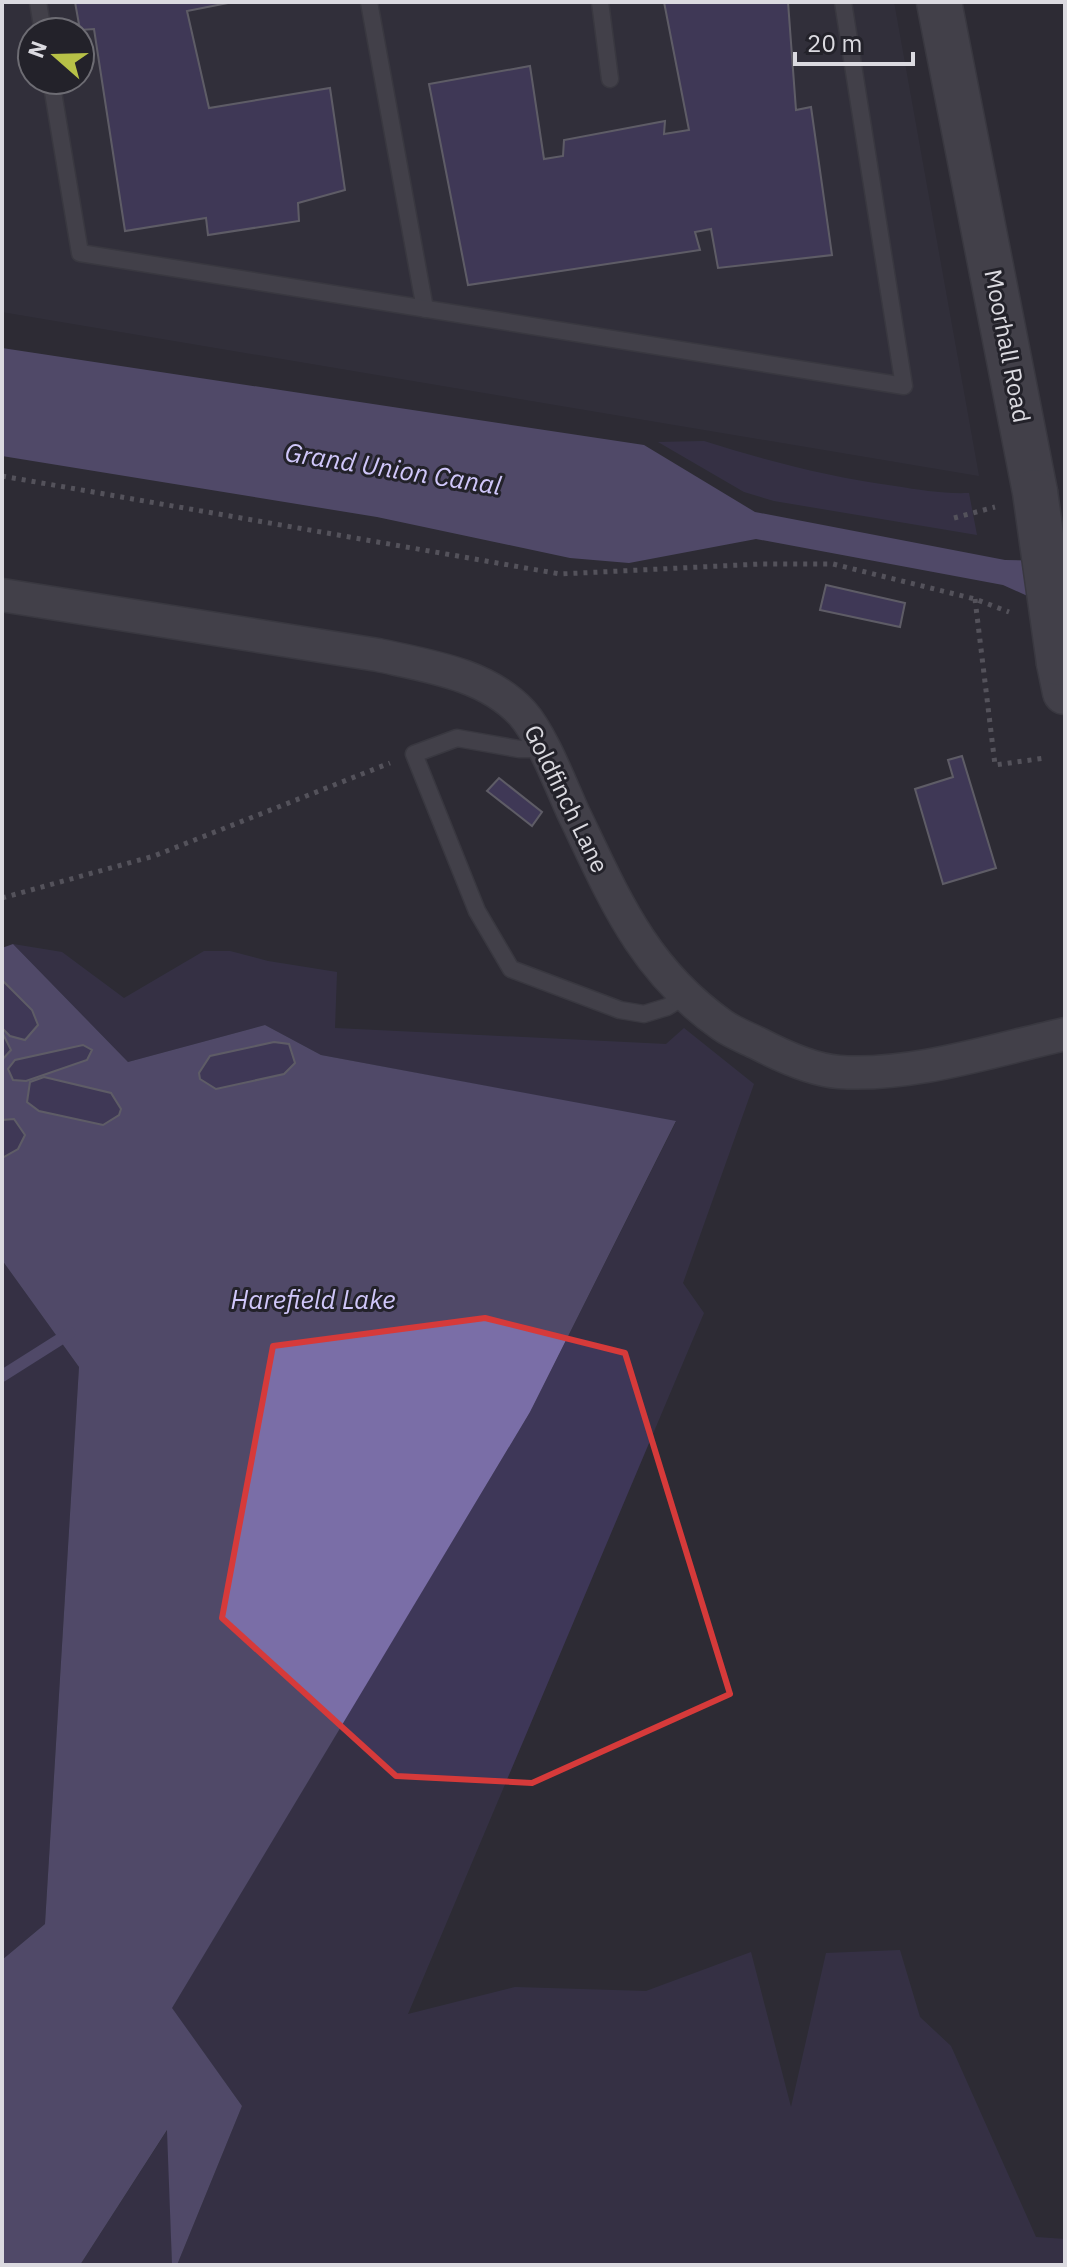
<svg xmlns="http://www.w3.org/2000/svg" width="1067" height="2267" viewBox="0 0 1067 2267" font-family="'IBM Plex Sans',sans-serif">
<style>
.built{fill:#363442;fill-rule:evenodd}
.green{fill:#3e3758}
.water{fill:#7a6ea7}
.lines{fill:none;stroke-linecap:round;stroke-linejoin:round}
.stream{stroke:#7a6ea7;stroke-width:12}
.building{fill:#55487f;stroke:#9a98a2;stroke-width:2}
.lane-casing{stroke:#48474e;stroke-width:19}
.street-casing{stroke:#48474e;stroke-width:35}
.secondary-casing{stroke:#48474e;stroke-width:47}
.path{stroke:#838289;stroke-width:5;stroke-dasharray:4 6;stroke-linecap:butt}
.lane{stroke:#5b5a63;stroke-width:16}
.street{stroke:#5b5a63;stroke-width:32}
.secondary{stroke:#5b5a63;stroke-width:44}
.secondary-bridge-casing{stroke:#48474e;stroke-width:47;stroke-linecap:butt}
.secondary-bridge{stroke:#5b5a63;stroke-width:44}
.marked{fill:none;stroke:#d63a3a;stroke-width:6;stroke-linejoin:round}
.labels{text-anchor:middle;stroke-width:6;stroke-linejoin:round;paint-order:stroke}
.street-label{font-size:24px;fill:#dbdae0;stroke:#23222a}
.water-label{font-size:26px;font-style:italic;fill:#d0c7fa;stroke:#23222a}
</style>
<rect width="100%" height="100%" fill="#2d2b34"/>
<!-- built -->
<path class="built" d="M2,2h892l85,474 -977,-164zM32,32h48v48h-48z"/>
<!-- green -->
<g class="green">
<path d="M704,441c63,20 125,36 191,45 25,4 49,8 74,7l8,42 -203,-34 -30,-9 -86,-50z"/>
<polygon points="13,944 62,952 124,998 204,951 230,951 268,961 337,972 335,1028 666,1044 684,1028 754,1084 683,1283 704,1313 408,2014 515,1987 646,1991 751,1952 791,2107 826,1953 900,1950 920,2017 951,2046 1036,2237 1065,2239 1065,2265 177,2265 242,2106 171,2008 530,1412 676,1122 321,1055 265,1025 128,1062"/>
<polygon points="2,1260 79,1367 45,1924 2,1960"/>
<polygon points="168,2129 172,2265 80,2265"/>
</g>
<!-- water -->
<g class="water">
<polygon points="2,348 644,445 755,512 1005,560 1065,561 1065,613 1003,585 756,539 629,563 570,558 377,517 2,456"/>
<polygon points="13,944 128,1062 265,1025 321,1055 676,1121 530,1412 172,2008 242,2106 177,2265 172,2265 167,2130 80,2265 2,2265 2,1960 45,1924 79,1367 2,1260 2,948"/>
</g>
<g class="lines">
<!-- stream -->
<polyline class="stream" points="2,1376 70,1333"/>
</g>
<!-- building -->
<g class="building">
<polygon points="75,2 233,2 187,11 209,108 330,88 345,190 298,203 299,221 208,235 206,218 125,231 94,29 80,30"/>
<polygon points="664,2 788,2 796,110 811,107 832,255 718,268 711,229 695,232 700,250 468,285 429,84 530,66 544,159 563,156 564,140 665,121 664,134 689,130"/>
<polygon points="826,585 905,603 900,627 820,610"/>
<polygon points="962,756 996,868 943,884 915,789 953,777 948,760"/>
<polygon points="499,778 542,812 532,826 487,791"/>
<polygon points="2,980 32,1010 38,1025 25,1040 10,1036 2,1028"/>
<polygon points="2,1032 11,1050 2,1060"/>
<polygon points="274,1042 289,1044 295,1063 284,1074 216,1089 200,1079 199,1073 210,1056"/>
<polygon points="83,1045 92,1050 87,1060 26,1081 13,1080 8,1069 15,1060"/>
<polygon points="44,1077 111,1093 121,1109 119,1115 103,1125 39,1111 27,1102 30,1082"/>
<polygon points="14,1119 25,1135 18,1149 2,1158 2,1120"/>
</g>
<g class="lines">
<defs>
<g id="lane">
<polyline points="38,2 43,32"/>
<polyline points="369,2 425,309"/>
<polyline points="600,2 610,79"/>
<polyline points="51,80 80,253 904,386 843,2"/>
<polyline points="543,749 519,749 457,738 414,754 477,911 511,969 620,1010 644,1014 667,1007 685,996"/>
</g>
<path id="street" d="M2,595l376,60c50,11 108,19 144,58 19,21 38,70 50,97 41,85 69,158 150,215 11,8 25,13 37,19 23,12 54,26 80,28 73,5 155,-22 226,-38"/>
<g id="secondary">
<polyline points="939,2 1035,492"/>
<polyline points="1059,663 1065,692"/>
</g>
</defs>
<!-- lane casing -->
<use href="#lane" class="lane-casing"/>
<!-- street casing -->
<use href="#street" class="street-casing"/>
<!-- secondary casing -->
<use href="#secondary" class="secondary-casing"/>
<!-- path -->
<g class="path">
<polyline points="2,476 560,574 760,564 833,564 975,599 1009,612"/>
<polyline points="954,518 995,507"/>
<polyline points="975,599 995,765 1045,758"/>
<polyline points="2,898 154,856 390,763"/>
</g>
<!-- lane -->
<use href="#lane" class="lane"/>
<!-- street -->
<use href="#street" class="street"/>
<!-- secondary -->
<use href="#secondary" class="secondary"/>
<defs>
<polyline id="secondary-bridge" points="1035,492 1059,663"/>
</defs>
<!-- secondary-bridge casing -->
<use href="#secondary-bridge" class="secondary-bridge-casing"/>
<!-- secondary-bridge -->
<use href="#secondary-bridge" class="secondary-bridge"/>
</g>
<!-- marked area -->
<path d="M0 0H1067V2267H0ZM485,1318l140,35 105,341 -198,89 -136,-7 -174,-158 51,-272z" fill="#2d2b34" fill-opacity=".55" fill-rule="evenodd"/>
<path class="marked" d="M485,1318l140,35 105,341 -198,89 -136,-7 -174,-158 51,-272z"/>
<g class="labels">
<!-- street labels -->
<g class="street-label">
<text transform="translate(1007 346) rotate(79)" y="8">Moorhall Road</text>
<text transform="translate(566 799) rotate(64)" y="8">Goldfinch Lane</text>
</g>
<!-- water labels -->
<g class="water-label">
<text transform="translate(393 469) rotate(9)" y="9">Grand Union Canal</text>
<text x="313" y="1309">Harefield Lake</text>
</g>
</g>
<!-- border -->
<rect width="1067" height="2267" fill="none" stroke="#dbdae0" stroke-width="8"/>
<!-- north arrow -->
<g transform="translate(56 56) rotate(290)"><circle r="38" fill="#23222a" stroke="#6d6c73" stroke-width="2"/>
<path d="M0-6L14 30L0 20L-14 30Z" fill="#b7c147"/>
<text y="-12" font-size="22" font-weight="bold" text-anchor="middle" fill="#dbdae0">N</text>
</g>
<!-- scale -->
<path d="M795 52v12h118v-12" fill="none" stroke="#dbdae0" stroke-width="4"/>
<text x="807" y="52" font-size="24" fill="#dbdae0" stroke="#23222a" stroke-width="6" paint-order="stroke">20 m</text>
</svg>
